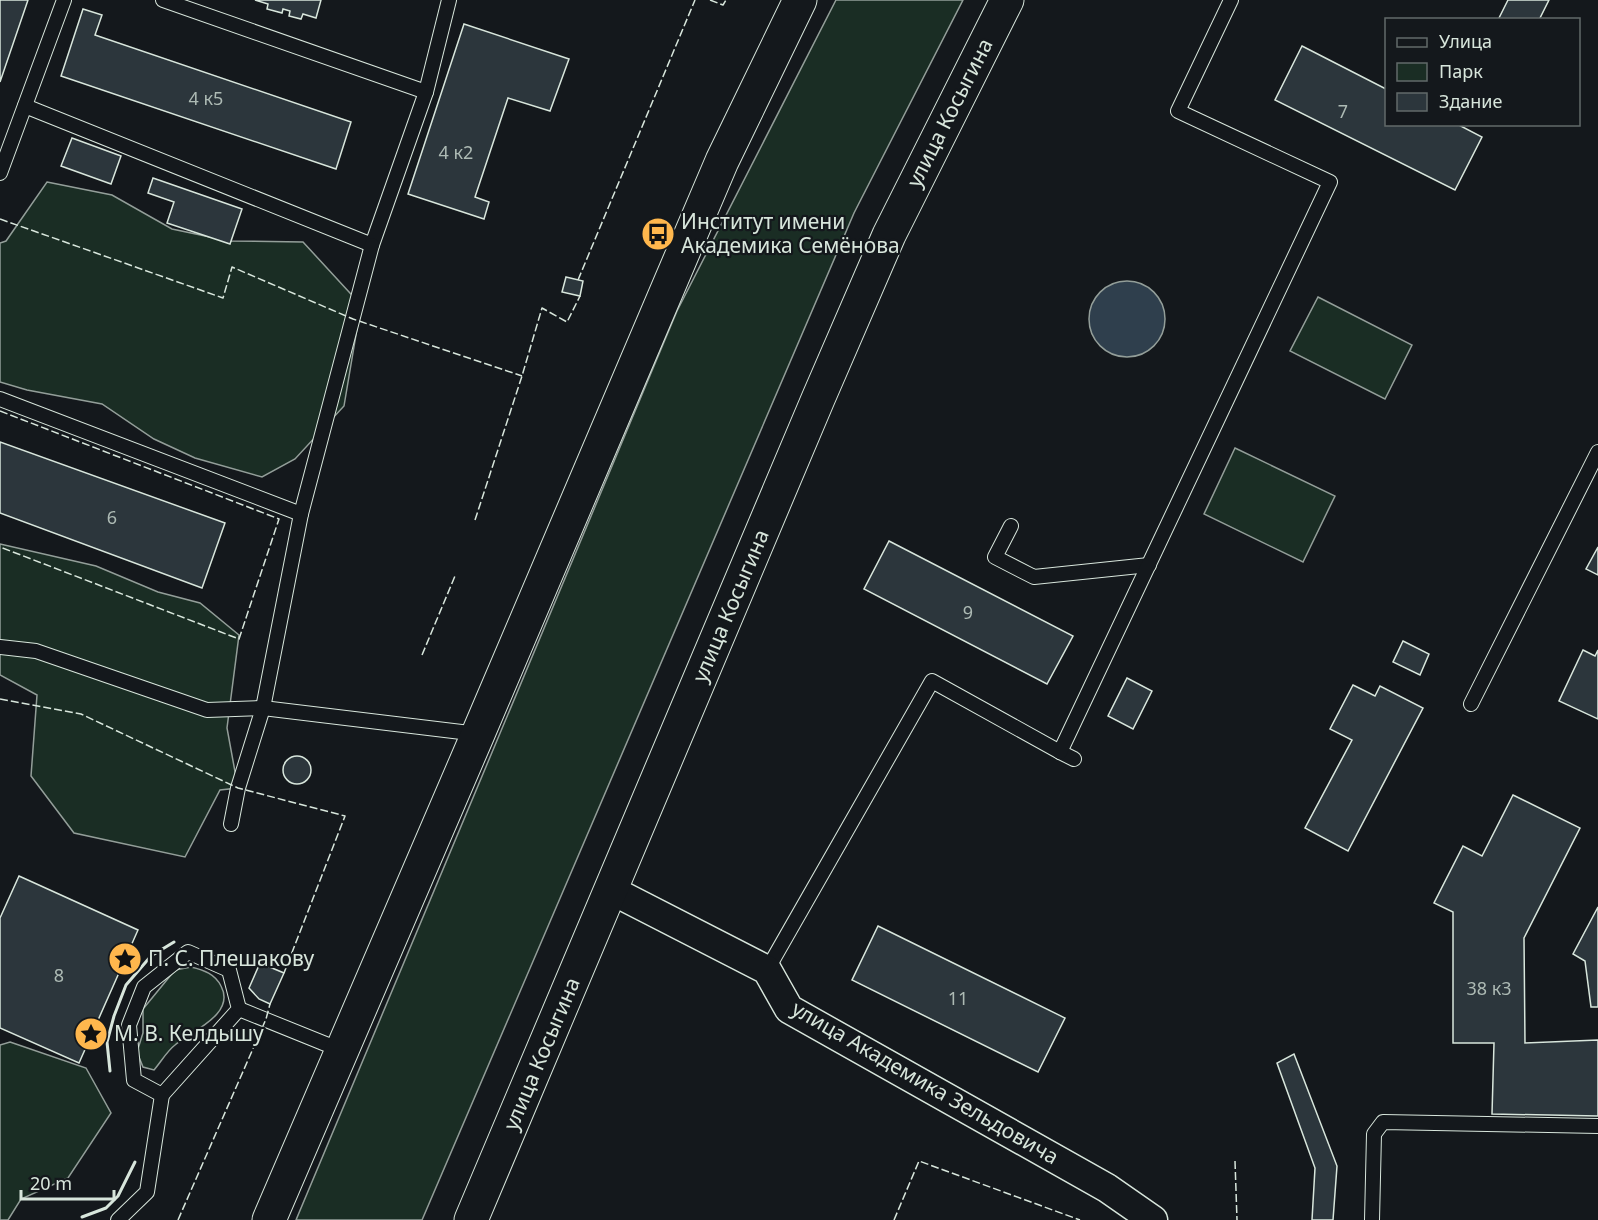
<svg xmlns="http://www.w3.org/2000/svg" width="1598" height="1220" viewBox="0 0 1598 1220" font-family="'Noto Sans',sans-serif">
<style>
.green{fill:#1a2d24;stroke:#939e99;stroke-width:1.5}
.water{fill:#2f3f4d;stroke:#939e99;stroke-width:1.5}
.building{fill:#2c363c;stroke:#d8e6dc;stroke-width:1.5}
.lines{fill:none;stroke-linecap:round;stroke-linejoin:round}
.service-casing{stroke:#d8e6dc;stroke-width:16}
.minor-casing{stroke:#d8e6dc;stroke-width:31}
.secondary-casing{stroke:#d8e6dc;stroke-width:35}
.service{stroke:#14181c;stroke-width:14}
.minor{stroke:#14181c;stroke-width:28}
.secondary{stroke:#14181c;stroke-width:33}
.fence{stroke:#d8e6dc;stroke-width:1.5;stroke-dasharray:8 3;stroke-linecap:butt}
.wall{stroke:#d8e6dc;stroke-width:3}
.labels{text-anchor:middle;stroke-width:4.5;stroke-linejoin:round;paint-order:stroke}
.number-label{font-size:18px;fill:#adbab4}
.street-label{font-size:21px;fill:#d8e6dc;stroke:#14181c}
.poi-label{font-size:21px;fill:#d8e6dc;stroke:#14181c;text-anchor:start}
</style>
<rect width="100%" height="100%" fill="#14181c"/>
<!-- green -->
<g class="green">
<polygon points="836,0 963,0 854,213 422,1220 296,1220 677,311"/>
<polygon points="47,182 112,195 172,229 229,241 303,242 361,305 344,406 295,459 262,477 195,458 154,439 102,404 27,390 0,382 0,243 6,241"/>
<polygon points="1318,297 1412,345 1385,399 1290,351"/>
<polygon points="1235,448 1335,496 1303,562 1204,514"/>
<polygon points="0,544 96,566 158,592 200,603 239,635 227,728 238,788 220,790 185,857 74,833 31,776 37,695 0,675"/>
<path d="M191,967c13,3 24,7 30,19 15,28 -29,45 -46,59 -8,6 -14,17 -21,25l-11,-3 -6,-15 6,-19v-24l32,-39z"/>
<polygon points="10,1042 86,1068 111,1113 68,1178 21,1199 8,1220 0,1220 0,1045"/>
</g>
<!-- water -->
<circle class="water" cx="1127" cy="319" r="38"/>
<!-- building -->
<g class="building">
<polygon points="0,0 28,0 0,82"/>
<polygon points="255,0 321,0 316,18 303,14 301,19 289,16 290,11 283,9 282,13 267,9 268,4"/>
<polygon points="1508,0 1549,0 1539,20 1498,20"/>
<polygon points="83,9 102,15 95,35 351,122 336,169 61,76"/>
<polygon points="464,24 569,59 550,111 508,98 475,197 489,202 484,219 408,194"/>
<polygon points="1302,46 1386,89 1386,124 1457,124 1482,137 1455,190 1275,100"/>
<polygon points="72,138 121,156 111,184 61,166"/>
<polygon points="153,178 242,209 230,244 167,223 174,202 148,193"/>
<polygon points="566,277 583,281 580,296 562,292"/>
<polygon points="0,442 225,523 202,588 0,513"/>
<polygon points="889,541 1073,636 1047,684 864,589"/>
<polygon points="1598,547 1598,575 1586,569"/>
<polygon points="1403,641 1429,654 1420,675 1393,662"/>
<polygon points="1583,650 1595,656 1598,650 1598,719 1559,701"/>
<polygon points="1127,678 1152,691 1133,729 1108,716"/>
<polygon points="1353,685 1375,696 1380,686 1423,708 1348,851 1305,828 1352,740 1330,729"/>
<circle cx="297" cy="770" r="14"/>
<polygon points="1513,795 1580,828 1524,938 1525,1043 1598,1040 1598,1116 1492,1114 1494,1043 1453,1043 1453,912 1434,903 1463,846 1482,856"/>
<polygon points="19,876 138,930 79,1063 0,1028 0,918"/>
<polygon points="1598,907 1598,1007 1591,1007 1585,961 1573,954"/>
<polygon points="878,926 1065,1018 1038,1072 852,980"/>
<polygon points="260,963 284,973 270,1004 259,999 249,988"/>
<polygon points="1294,1054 1337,1166 1333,1220 1312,1220 1315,1168 1277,1063"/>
</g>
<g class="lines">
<defs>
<g id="service">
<polyline points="163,0 426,92 449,0"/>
<polyline points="25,106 372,245 426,92"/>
<polyline points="0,173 64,0"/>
<polyline points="0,399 301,514"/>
<polyline points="1011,526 995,557 1034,577 1149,565"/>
<polyline points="0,647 36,651 207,710 263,708 478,734"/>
<polyline points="1471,704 1598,452"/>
<polyline points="1060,752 1074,759"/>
<polyline points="231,824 238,788 263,708 301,514 372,245"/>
<polygon points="188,952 229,970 239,1009 162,1095 134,1080 129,1025 144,987"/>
<polyline points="767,970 932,681 1060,752 1330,182 1178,111 1231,0"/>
<polyline points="239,1009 343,1051"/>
<polyline points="118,1220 147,1192 162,1095"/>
<polyline points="1372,1220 1374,1134 1383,1122 1598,1126"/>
</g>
<polyline id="minor" points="611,890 767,970 789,1009 1107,1188 1153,1220"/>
<g id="secondary">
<polyline points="269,1220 478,734 722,161 800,0"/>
<polyline points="471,1220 818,399 889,235 1007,0"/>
</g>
</defs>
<!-- service casing -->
<use href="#service" class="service-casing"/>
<!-- minor casing -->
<use href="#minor" class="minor-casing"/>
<!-- secondary casing -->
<use href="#secondary" class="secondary-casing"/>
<!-- service -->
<use href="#service" class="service"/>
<!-- minor -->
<use href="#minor" class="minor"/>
<!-- secondary -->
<use href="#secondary" class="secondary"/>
<!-- fence -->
<g class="fence">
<polyline points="710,0 723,5 726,0"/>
<polyline points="0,219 223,298 232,267 353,319 522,376"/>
<polyline points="578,280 695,0"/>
<polyline points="0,411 279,519 239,639 0,547"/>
<polyline points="475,520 522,376 542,308 567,322 580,296"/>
<polyline points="422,655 455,576"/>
<polyline points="0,699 81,714 238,788 345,816 284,973"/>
<polyline points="1235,1161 1237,1220"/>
<polyline points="178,1220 266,1019 270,1004"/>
<polyline points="894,1220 919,1161 1080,1220"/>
</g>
<!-- wall -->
<g class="wall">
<polyline points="110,1071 107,1042 114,1016 126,985 151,956 174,942"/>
<polyline points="82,1217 106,1208 118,1196 135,1162"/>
</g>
</g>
<!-- icons -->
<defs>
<symbol id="bus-disc" viewBox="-11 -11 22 22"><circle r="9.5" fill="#ffb74d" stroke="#14181c"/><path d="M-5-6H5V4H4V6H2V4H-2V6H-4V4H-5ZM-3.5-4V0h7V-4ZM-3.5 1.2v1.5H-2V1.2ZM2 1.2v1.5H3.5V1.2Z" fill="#111"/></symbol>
<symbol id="sight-disc" viewBox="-11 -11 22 22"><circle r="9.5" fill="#ffb74d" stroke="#14181c"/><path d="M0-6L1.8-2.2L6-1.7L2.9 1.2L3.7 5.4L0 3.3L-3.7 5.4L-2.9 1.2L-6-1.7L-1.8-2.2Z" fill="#111"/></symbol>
</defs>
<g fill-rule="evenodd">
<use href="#bus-disc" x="639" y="215" width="38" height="38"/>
<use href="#sight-disc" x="106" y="940" width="38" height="38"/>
<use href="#sight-disc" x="72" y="1015" width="38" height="38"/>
</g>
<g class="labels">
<!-- number labels -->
<g class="number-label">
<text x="206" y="105">4 к5</text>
<text x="1343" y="118">7</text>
<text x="456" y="159">4 к2</text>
<text x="112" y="524">6</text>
<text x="968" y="619">9</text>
<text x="59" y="982">8</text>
<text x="1489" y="995">38 к3</text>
<text x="958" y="1005">11</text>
</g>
<!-- street labels -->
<g class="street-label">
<text transform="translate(950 113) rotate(-63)" y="7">улица Косыгина</text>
<text transform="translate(731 606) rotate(-67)" y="7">улица Косыгина</text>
<text transform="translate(542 1054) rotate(-67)" y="7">улица Косыгина</text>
<text transform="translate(925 1083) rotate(30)" y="7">улица Академика Зельдовича</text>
</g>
<!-- poi labels -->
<g class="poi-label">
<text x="681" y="229">Институт имени<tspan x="681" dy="24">Академика Семёнова</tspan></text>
<text x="148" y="966">П. С. Плешакову</text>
<text x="114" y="1041">М. В. Келдышу</text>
</g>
</g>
<!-- legend -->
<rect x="1385" y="18" width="195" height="108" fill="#14181c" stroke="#626a69" stroke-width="1.5"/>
<rect x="1397" y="38" width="30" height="9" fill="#14181c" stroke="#626a69" stroke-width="1.5"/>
<text x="1439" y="48" font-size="18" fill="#d8e6dc">Улица</text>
<rect x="1397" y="63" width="30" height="18" fill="#1a2d24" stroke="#626a69" stroke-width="1.5"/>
<text x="1439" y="78" font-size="18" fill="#d8e6dc">Парк</text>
<rect x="1397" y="93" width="30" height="18" fill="#2c363c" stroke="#626a69" stroke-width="1.5"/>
<text x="1439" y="108" font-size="18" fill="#d8e6dc">Здание</text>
<!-- scale -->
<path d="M21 1190v9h93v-9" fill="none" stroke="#d8e6dc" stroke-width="3"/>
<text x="30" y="1190" font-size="18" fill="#d8e6dc" stroke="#14181c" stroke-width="4.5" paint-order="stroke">20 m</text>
</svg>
